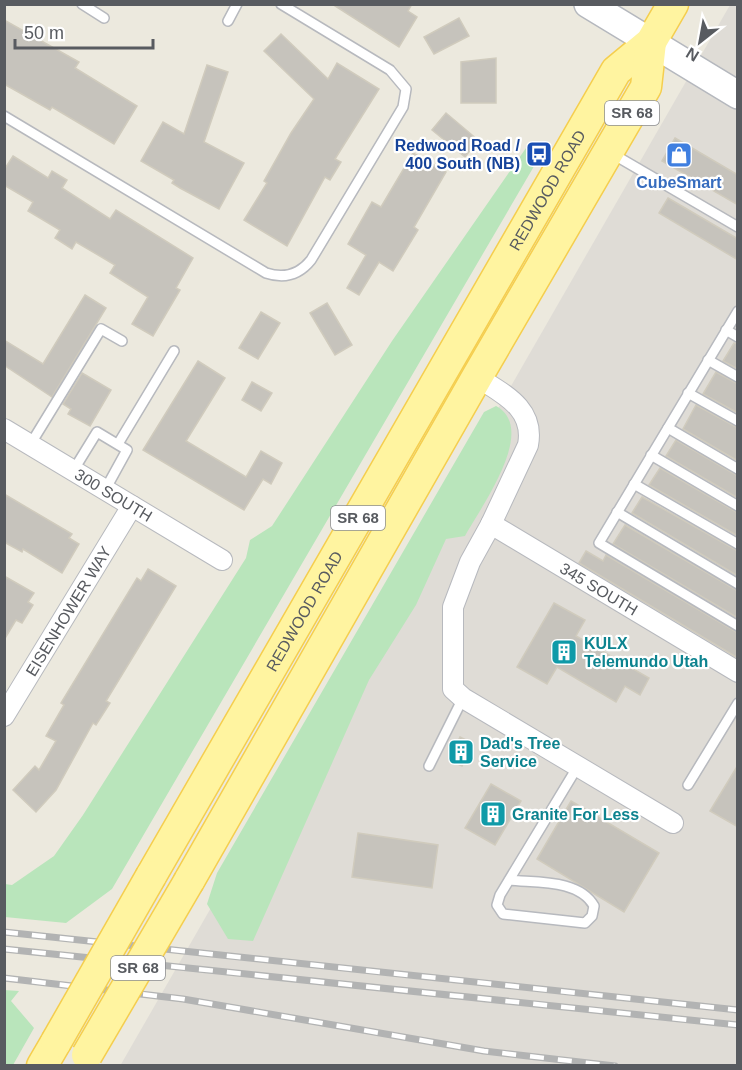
<svg xmlns="http://www.w3.org/2000/svg" width="742" height="1070" viewBox="0 0 742 1070" font-family="Helvetica,sans-serif">
<style>
.industrial{fill:#dfdcd6}
.green{fill:#b9e5bb}
.building{fill:#c6c3bc;stroke:#d0cbbd;stroke-width:1.5}
.lines{fill:none;stroke-linecap:round;stroke-linejoin:round}
.lane-casing{stroke:#b7b9be;stroke-width:12}
.street-casing{stroke:#b7b9be;stroke-width:22}
.secondary-casing{stroke:#b5b8be;stroke-width:30}
.primary-casing{stroke:#f5ce4e;stroke-width:33}
.lane{stroke:#fff;stroke-width:9}
.street{stroke:#fff;stroke-width:20}
.secondary{stroke:#fff;stroke-width:27}
.primary{stroke:#fff4a0;stroke-width:30}
.rail-casing{stroke:#b2b3b3;stroke-width:7}
.rail{stroke:#fff;stroke-width:4.5;stroke-dasharray:14;stroke-linecap:butt}
.primary-bridge-casing{stroke:#f5ce4e;stroke-width:33;stroke-linecap:butt}
.primary-bridge{stroke:#fff4a0;stroke-width:30}
.labels{text-anchor:middle;stroke-width:4.5;stroke-linejoin:round;paint-order:stroke}
.shield{fill:#fff;stroke:#8a8c90;stroke-width:1.5}
.shield-label{font-size:15px;font-weight:bold;fill:#585b60}
.transit-label{font-size:16px;font-weight:bold;fill:#164399;stroke:#fff;text-anchor:end}
.shop-label{font-size:16px;font-weight:bold;fill:#366cbe;stroke:#fff}
.street-label{font-size:16px;fill:#585b60;stroke:#fff}
.culture-label{font-size:16px;font-weight:bold;fill:#0d838f;stroke:#fff;text-anchor:start}
</style>
<rect width="100%" height="100%" fill="#ece9de"/>
<!-- industrial -->
<polygon class="industrial" points="730,5 737,5 737,1065 120,1066"/>
<!-- green -->
<g class="green">
<polygon points="526,148 540,156 112,889 66,923 5,917 5,884 12,885 54,856 83,815 246,558 250,540 272,526 392,341"/>
<path d="M496,406c43,23 -16,102 -31,130l-19,3 -30,66 -47,75 -116,261 -25,-2 -21,-35 10,-31 267,-461z"/>
<polygon points="4,990 19,991 11,1001 34,1028 13,1065 5,1065"/>
</g>
<!-- building -->
<g class="building">
<polygon points="332,4 412,4 408,11 417,17 399,47"/>
<polygon points="459,18 469,36 434,54 424,37"/>
<polygon points="4,20 79,62 75,68 137,106 114,144 52,107 50,110 4,84"/>
<polygon points="281,34 328,79 337,63 379,89 335,159 341,162 330,180 325,177 287,246 244,220 267,183 264,181 291,133 314,99 264,51"/>
<polygon points="496,58 496,103 461,103 461,62"/>
<polygon points="207,65 228,72 204,142 244,163 219,209 180,188 172,183 174,180 141,161 163,122 184,134"/>
<polygon points="446,113 478,140 465,157 432,130"/>
<polygon points="675,138 738,175 738,205 662,161"/>
<polygon points="413,153 446,172 414,227 418,230 393,271 379,262 359,295 347,288 366,255 348,244 372,202 381,207"/>
<polygon points="13,156 48,178 52,171 67,180 62,188 110,219 116,210 193,258 176,288 180,290 153,336 132,324 148,297 110,273 115,265 76,242 72,249 55,238 60,230 28,211 33,202 4,185 4,170"/>
<polygon points="668,198 738,239 738,260 659,213"/>
<polygon points="85,295 106,308 52,397 4,365 4,340 43,364"/>
<polygon points="327,303 352,345 335,355 310,313"/>
<polygon points="261,312 280,323 258,359 239,348"/>
<polygon points="734,343 738,344 738,369 723,361"/>
<polygon points="198,361 225,378 186,441 246,477 261,451 282,463 271,484 263,479 244,510 143,450"/>
<polygon points="716,372 738,384 738,413 703,394"/>
<polygon points="82,373 111,390 90,426 68,414 71,409 63,404"/>
<polygon points="252,382 272,393 261,411 242,400"/>
<polygon points="696,405 738,428 738,461 683,429"/>
<polygon points="676,440 738,476 738,498 666,456"/>
<polygon points="660,468 738,513 738,536 649,485"/>
<polygon points="4,494 72,534 69,538 79,544 62,573 23,549 22,552 4,542"/>
<polygon points="642,497 738,551 738,576 632,513"/>
<polygon points="625,525 738,591 738,618 613,544"/>
<polygon points="586,551 603,561 606,555 738,633 738,658 579,563"/>
<polygon points="148,569 176,586 106,701 110,703 96,725 93,723 56,790 36,812 13,790 35,766 39,770 56,741 46,736 64,705 61,703 137,578 141,581"/>
<polygon points="4,576 34,593 28,602 33,605 22,623 16,620 4,640"/>
<polygon points="554,603 585,620 576,636 649,678 640,695 625,686 616,702 557,667 547,684 517,667"/>
<polygon points="460,737 472,743 462,766 449,760"/>
<polygon points="738,765 738,827 710,811"/>
<polygon points="491,784 521,801 495,845 465,828"/>
<polygon points="571,801 659,853 624,912 537,859"/>
<polygon points="358,833 438,845 432,888 352,877"/>
</g>
<g class="lines">
<defs>
<g id="lane">
<polyline points="82,4 104,18"/>
<polyline points="228,21 237,4"/>
<path d="M4,116l262,157c18,6 33,2 45,-13l92,-153 3,-18 -16,-19 -109,-66"/>
<polyline points="611,153 738,227"/>
<polyline points="738,311 599,543 738,626"/>
<polyline points="726,330 738,337"/>
<polyline points="708,360 738,377"/>
<polyline points="688,393 738,421"/>
<polyline points="668,428 738,469"/>
<polyline points="118,444 174,351"/>
<polyline points="30,445 101,329 122,341"/>
<polyline points="651,455 738,506"/>
<polyline points="73,471 97,432 127,450 105,490"/>
<polyline points="634,484 738,544"/>
<polyline points="617,512 738,584"/>
<polyline points="429,766 463,698"/>
<polyline points="688,785 738,703"/>
<path d="M509,880c27,3 70,-1 85,26l-2,10 -7,7 -82,-9 -6,-9 3,-10 78,-129"/>
</g>
<g id="street">
<path d="M477,377c26,17 58,31 51,68l-37,79 -21,38 -17,45v82l10,9 210,125"/>
<path id="s1" d="M4,429l218,131"/>
<path id="s2" d="M491,524l247,148"/>
<path id="s3" d="M4,716l128,-210"/>
</g>
<polyline id="secondary" points="588,4 738,95"/>
<g id="primary">
<path id="s4" d="M151,876l465,-805 35,-29 22,-38"/>
<polyline points="189,881 477,377 646,87 651,42"/>
<polyline points="42,1066 56,1042"/>
</g>
</defs>
<!-- lane casing -->
<use href="#lane" class="lane-casing"/>
<!-- street casing -->
<use href="#street" class="street-casing"/>
<!-- secondary casing -->
<use href="#secondary" class="secondary-casing"/>
<!-- primary casing -->
<use href="#primary" class="primary-casing"/>
<!-- lane -->
<use href="#lane" class="lane"/>
<!-- street -->
<use href="#street" class="street"/>
<!-- secondary -->
<use href="#secondary" class="secondary"/>
<!-- primary -->
<use href="#primary" class="primary"/>
<defs>
<g id="rail">
<polyline points="4,932 738,1010"/>
<polyline points="4,949 738,1025"/>
<polyline points="4,978 183,999 484,1051 615,1066"/>
</g>
</defs>
<!-- rail casing -->
<use href="#rail" class="rail-casing"/>
<!-- rail -->
<use href="#rail" class="rail"/>
<defs>
<g id="primary-bridge">
<polyline points="56,1042 151,876"/>
<polyline points="87,1055 189,881"/>
</g>
</defs>
<!-- primary-bridge casing -->
<use href="#primary-bridge" class="primary-bridge-casing"/>
<!-- primary-bridge -->
<use href="#primary-bridge" class="primary-bridge"/>
</g>
<!-- icons -->
<defs>
<symbol id="bus-square" viewBox="-11 -11 22 22"><rect x="-9" y="-9" width="18" height="18" rx="4" fill="#1a4fb4" stroke="#fff"/><path d="M-5-6H5V4H4V6H2V4H-2V6H-4V4H-5ZM-3.5-4V0h7V-4ZM-3.5 1.2v1.5H-2V1.2ZM2 1.2v1.5H3.5V1.2Z" fill="#fff"/></symbol>
<symbol id="shop-square" viewBox="-11 -11 22 22"><rect x="-9" y="-9" width="18" height="18" rx="4" fill="#3f7fe0" stroke="#fff"/><path d="M-5-2.5h2.3a2.7 3.5 0 0 1 5.4 0H5L5.5 6h-11ZM-1.5-2.5h3a1.5 2.3 0 0 0-3 0Z" fill="#fff"/></symbol>
<symbol id="building-square" viewBox="-11 -11 22 22"><rect x="-9" y="-9" width="18" height="18" rx="4" fill="#0f9aa8" stroke="#fff"/><path d="M-4-6H4V6H1V3H-1V6H-4ZM-2.5-4.3h1.7v1.8h-1.7ZM.8-4.3h1.7v1.8H.8ZM-2.5-1h1.7V.8h-1.7ZM.8-1h1.7V.8H.8Z" fill="#fff"/></symbol>
</defs>
<g fill-rule="evenodd">
<use href="#bus-square" x="524" y="139" width="30" height="30"/>
<use href="#shop-square" x="664" y="140" width="30" height="30"/>
<use href="#building-square" x="549" y="637" width="30" height="30"/>
<use href="#building-square" x="446" y="737" width="30" height="30"/>
<use href="#building-square" x="478" y="799" width="30" height="30"/>
</g>
<g class="labels">
<!-- shield labels -->
<g class="shield">
<rect x="605" y="101" width="54" height="24" rx="4.5"/>
<rect x="331" y="506" width="54" height="24" rx="4.5"/>
<rect x="111" y="956" width="54" height="24" rx="4.5"/>
</g>
<g class="shield-label">
<text x="632" y="118">SR 68</text>
<text x="358" y="523">SR 68</text>
<text x="138" y="973">SR 68</text>
</g>
<!-- transit labels -->
<g class="transit-label">
<text x="520" y="151">Redwood Road /<tspan x="520" dy="18">400 South (NB)</tspan></text>
</g>
<!-- shop labels -->
<g class="shop-label">
<text x="679" y="188">CubeSmart</text>
</g>
<!-- street labels -->
<g class="street-label">
<text dy="6" stroke="none"><textPath href="#s4" startOffset="792">REDWOOD ROAD</textPath></text>
<text dy="6" stroke="none"><textPath href="#s1" startOffset="128">300 SOUTH</textPath></text>
<text dy="6" stroke="none"><textPath href="#s2" startOffset="126">345 SOUTH</textPath></text>
<text dy="6" stroke="none"><textPath href="#s3" startOffset="123">EISENHOWER WAY</textPath></text>
<text dy="6" stroke="none"><textPath href="#s4" startOffset="306">REDWOOD ROAD</textPath></text>
</g>
<!-- culture labels -->
<g class="culture-label">
<text x="584" y="649">KULX<tspan x="584" dy="18">Telemundo Utah</tspan></text>
<text x="480" y="749">Dad's Tree<tspan x="480" dy="18">Service</tspan></text>
<text x="512" y="820">Granite For Less</text>
</g>
</g>
<!-- border -->
<rect width="742" height="1070" fill="none" stroke="#585b60" stroke-width="12"/>
<!-- north arrow -->
<g transform="translate(700 42) rotate(211)" stroke="#ffffff" stroke-width="4.5" paint-order="stroke">
<path d="M0-4.5L10 22L0 15L-10 22Z" fill="#585b60"/>
<text y="-9" font-size="16" font-weight="bold" text-anchor="middle" fill="#585b60">N</text>
</g>
<!-- scale -->
<path d="M15 39v9h138v-9" fill="none" stroke="#585b60" stroke-width="3"/>
<text x="24" y="39" font-size="18" fill="#585b60" stroke="#ffffff" stroke-width="4.5" paint-order="stroke">50 m</text>
</svg>
